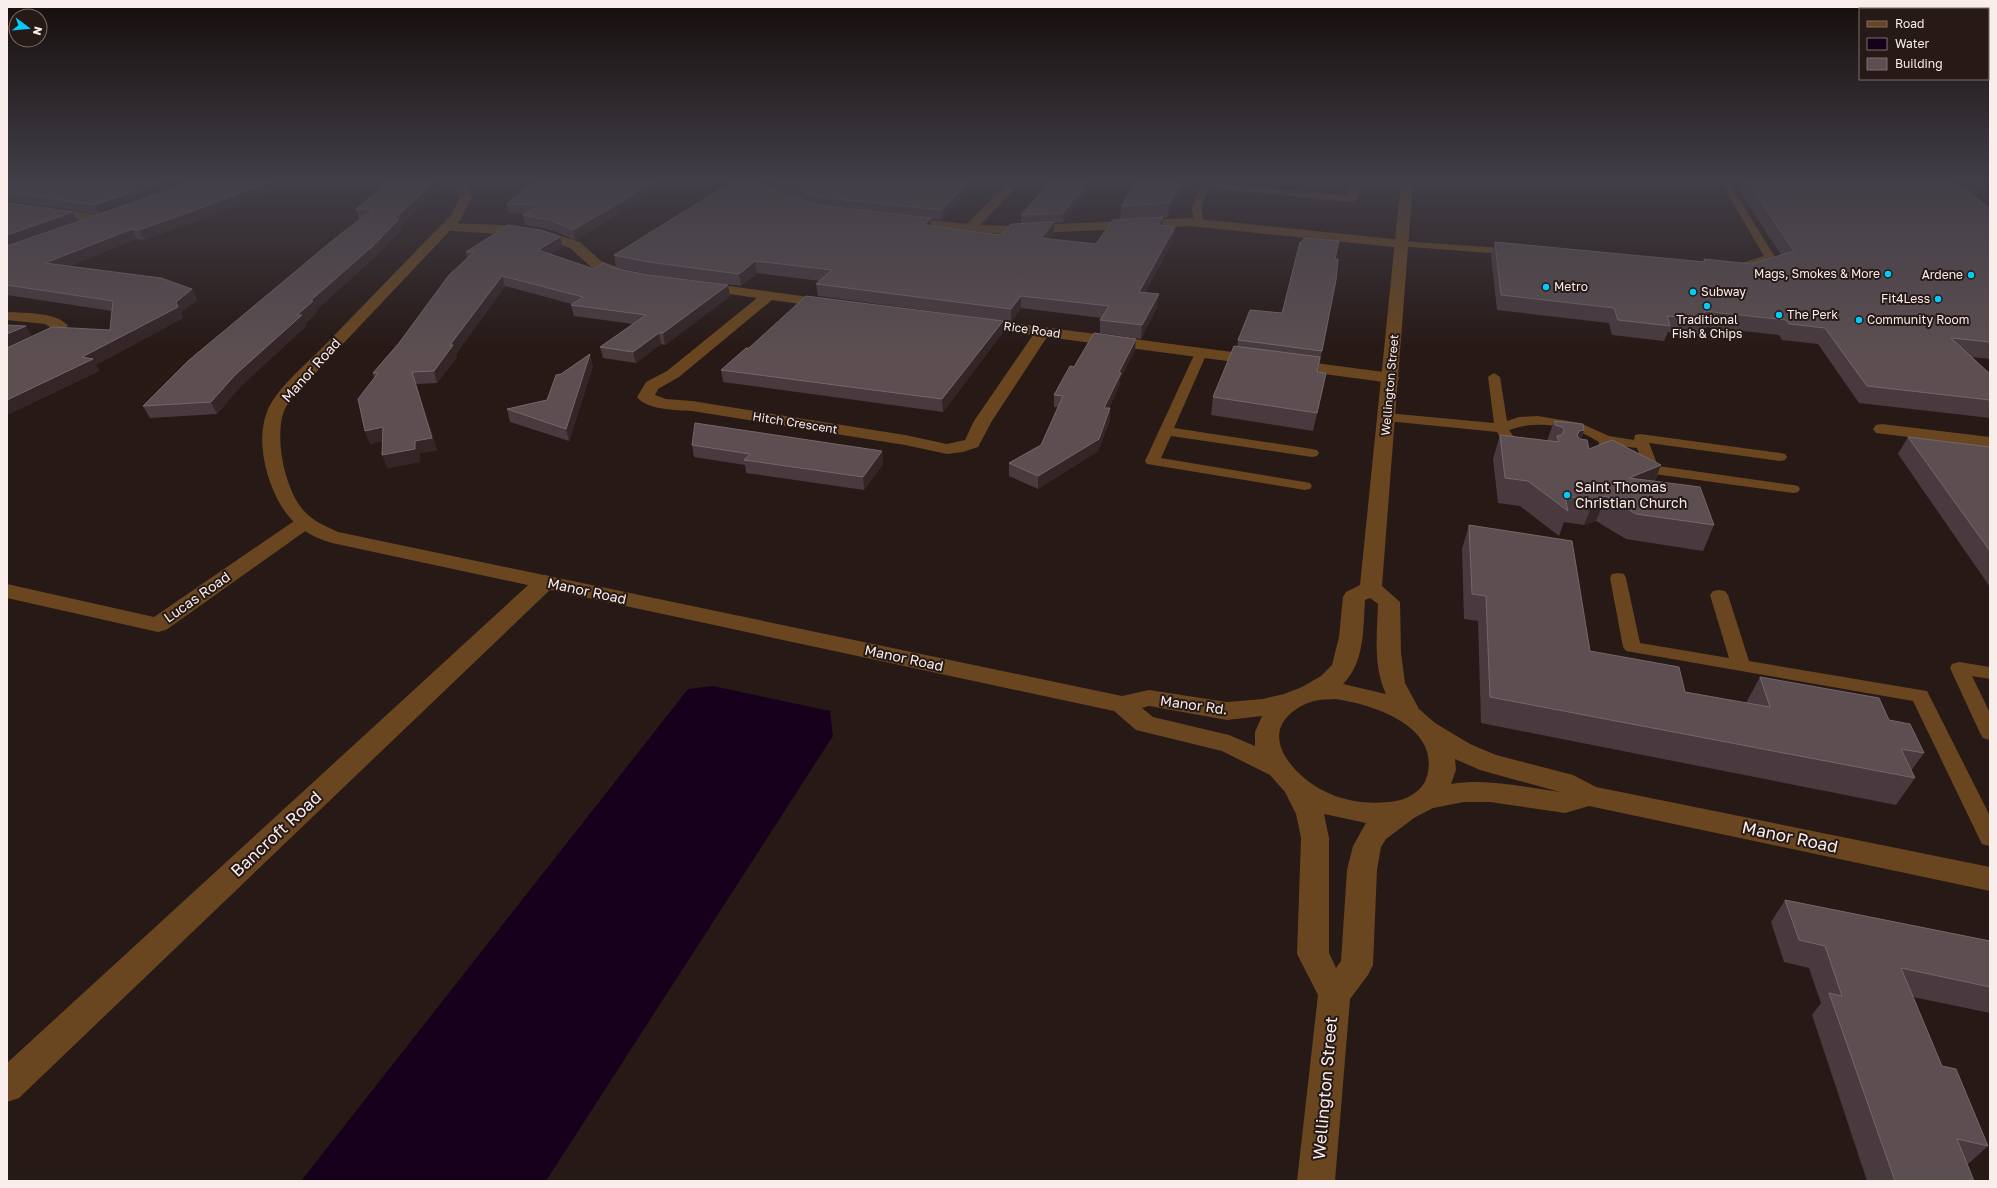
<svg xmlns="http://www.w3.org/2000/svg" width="1997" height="1188" viewBox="0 0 1997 1188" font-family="'Golos Text',sans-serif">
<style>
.water{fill:#17001b}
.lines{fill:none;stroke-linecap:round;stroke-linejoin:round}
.service{fill:#69461f;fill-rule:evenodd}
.minor{fill:#69461f;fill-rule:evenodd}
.tertiary{fill:#69461f;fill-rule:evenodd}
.wall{fill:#493a3f}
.shaded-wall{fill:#342527}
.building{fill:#5c4e51;stroke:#74676a}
.poi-dot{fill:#03cbf9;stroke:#271916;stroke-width:1.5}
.labels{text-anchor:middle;stroke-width:4;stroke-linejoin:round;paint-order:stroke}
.far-poi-label{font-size:12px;fill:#f8edeb;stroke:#271916;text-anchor:start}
.far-street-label{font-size:12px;fill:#f8edeb;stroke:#271916}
.street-label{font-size:14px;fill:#f8edeb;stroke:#271916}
.poi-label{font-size:14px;fill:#f8edeb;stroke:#271916;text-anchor:start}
.near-street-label{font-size:17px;fill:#f8edeb;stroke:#271916}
</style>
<rect width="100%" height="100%" fill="#271916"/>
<!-- water -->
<polygon class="water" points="713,686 830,711 833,736 546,1181 301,1181 688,689"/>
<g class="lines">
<!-- service -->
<g class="service">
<polygon points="1202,182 1348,196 1352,182 1360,182 1357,199 1352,202 1208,188 1201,207 1204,223 1199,226 1194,223 1192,207"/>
<polygon points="1725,182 1733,182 1731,186 1775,257 1774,259 1729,273 1724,270 1725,268 1764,256 1723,186"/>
<polygon points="1402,241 1515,249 1520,252 1515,255 1398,246 1397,244 1398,242"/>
<polygon points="1201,349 1207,353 1174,428 1312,449 1317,450 1319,453 1317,456 1312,457 1171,436 1161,458 1305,482 1310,483 1312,486 1310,489 1305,490 1147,464 1145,461 1195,353"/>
<path d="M1494,373l6,4 7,44 12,-4 19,-1 42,7 29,13 25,4 1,-5 5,-1 140,19 5,1 2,3 -2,3 -5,1 -131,-18 9,23 135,19 5,1 2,3 -2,3 -5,1 -146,-20 -10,-25 -24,-3 -3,8h-10l-2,-3 1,-8c-7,-4 -15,-9 -23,-11 -20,-7 -47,-9 -67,-1l5,7 -2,3h-10l-5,-8 -110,-11 -5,-1 -2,-3 2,-3 5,-1 107,10 -6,-46z"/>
<polygon points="1618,573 1624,574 1626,578 1640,643 1729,658 1710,595 1713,591 1719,590 1725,591 1728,595 1749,661 1927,691 1990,816 1990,846 1982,844 1979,838 1913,701 1626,651 1623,647 1610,578 1612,574"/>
<polygon points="1959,662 1990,667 1990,679 1972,676 1990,713 1990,740 1983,738 1980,733 1950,668 1952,664"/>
</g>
<!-- minor -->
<g class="minor">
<polygon points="1009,182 1021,182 980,225 1015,226 1189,218 1402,240 1408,244 1402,248 1189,226 1015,234 970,232 902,225 896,221 902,217 967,224"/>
<polygon points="7,202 100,215 106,219 100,223 7,210"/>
<polygon points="445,223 502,225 543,230 580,242 601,261 633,273 635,276 633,279 628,280 591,267 570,248 537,237 441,230 439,227"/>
<path d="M700,282l130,18 5,1 2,3 -2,3 -5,1 -58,-8 -93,77 -21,12 -3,6 11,4 26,2 213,34 42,9 18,-4 9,-19 59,-86 -64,-9 -3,-3 3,-3 5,-2 417,55 6,2 2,3 -2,3 -6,2 -344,-46 -55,84 -14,26 -15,5 -16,2 -42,-9 -213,-34c-15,-1 -46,-1 -55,-14l9,-15 21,-11 90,-73 -62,-9 -2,-3 2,-3z"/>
<path d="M7,312c16,1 51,0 61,14l-12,12 -49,23v-11l39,-18 4,-5 -5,-3 -38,-4z"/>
<polygon points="1882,424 1990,437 1990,447 1876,433 1873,429 1876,425"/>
<polygon points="304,517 311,519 314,523 311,527 166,630 158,632 7,598 7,584 154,617 297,519"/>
<polygon points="545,575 553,577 556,582 553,587 19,1098 7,1102 7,1063 537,577"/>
</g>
<!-- tertiary -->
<path class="tertiary" d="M454,182h12l6,16 -12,22 -155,164c-7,8 -17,17 -21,27 -10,27 1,79 20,100 10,11 22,15 34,21l784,164 27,-6 78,12 36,-3 21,-5 18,-7 19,-11 11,-11 7,-28 4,-40 3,-5 14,-7 41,-403h12l-31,404 18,16 1,51 4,30 14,26 16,14 35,21 26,11 77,20 23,12 394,80v24l-401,-85 -24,7 -75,-11h-26l-31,6 -19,10 -28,21 -5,8 -4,23 -4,95 -5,10 -18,24 -15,182h-38l21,-186 -21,-41 4,-116 -5,-24 -11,-22 -15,-17 -48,-24 -86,-21 -22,-19 -782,-168c-27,-7 -46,-24 -57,-49 -11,-24 -18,-57 -8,-82 8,-22 38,-47 55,-64 43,-44 86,-89 129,-133l9,-17zM1370,598l8,6c-1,29 -5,63 8,90l-43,-10c22,-22 20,-55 22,-84zM1335,699c37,5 106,27 92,77 -3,14 -19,23 -31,25 -25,4 -52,1 -74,-11 -23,-12 -60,-47 -34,-74 6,-6 15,-12 23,-14 7,-3 16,-2 24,-3zM1149,706l78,14 35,-4 -7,16v14l-26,-11 -76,-18 -11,-9zM1455,759l25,11 80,22c-36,-5 -73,-14 -109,-8l5,-14zM1324,814l42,9 -13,23 -6,24 -6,91 -5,7 -7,-15v-115z"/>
</g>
<!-- wall -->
<g class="wall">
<polygon points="7,182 205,218 144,240 136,239 69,266 192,289 197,300 181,312 183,318 96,365 99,371 7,415 7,325 32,336 110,330 112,311 7,295 7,203 78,221 98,214 7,201"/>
<polygon points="353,182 446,182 401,225 402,229 377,255 316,310 317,312 305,324 306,326 240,387 217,414 150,418 143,406 361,219 359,219 356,209 383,187 354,184"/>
<polygon points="672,182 575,240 552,230 525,225 523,215 525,214 509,213 506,204"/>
<polygon points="754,182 979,182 941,220 931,219 931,226 975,232 1001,235 1021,223 1021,215 1050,182 1096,182 1063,222 1054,223 1054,234 1049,239 1096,244 1120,219 1121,206 1137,182 1187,182 1168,217 1163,218 1162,226 1175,227 1174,239 1145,292 1157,307 1141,339 1100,333 1100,320 1102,318 1021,308 1011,322 818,296 816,284 820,281 757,273 741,286 650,275 616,267 614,255"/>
<polygon points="1744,182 1952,182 1957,186 1990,209 1990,359 1972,357 1990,374 1990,418 1859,403 1818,344 1782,340 1779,335 1706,327 1702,336 1668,332 1664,341 1612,335 1609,323 1497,310 1491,256 1495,242 1703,262 1704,259 1752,264 1781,255 1740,192"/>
<polygon points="560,237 563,247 550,255 594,269 614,268 730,296 665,345 661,344 636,363 603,358 600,347 633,324 574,316 571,305 572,304 505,286 456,354 457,357 437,383 416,384 437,450 420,453 420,462 387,468 382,441 370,444 365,431 374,378 373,373 399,343 467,258 466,252"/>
<polygon points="1335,259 1336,280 1318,372 1326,373 1323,390 1313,431 1211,415 1213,397 1237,347 1238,340 1282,313"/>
<polygon points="1003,321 1003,332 943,412 723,382 721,370 749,348"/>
<polygon points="1135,350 1120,379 1120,384 1109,408 1110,420 1098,451 1038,489 1009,476 1009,463 1041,445 1058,407 1054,407 1054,395 1074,367"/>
<polygon points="593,366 569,441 510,422 507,409 547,400"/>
<polygon points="1554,421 1584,430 1581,439 1589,449 1661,465 1655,481 1714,525 1703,551 1626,539 1596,521 1584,525 1564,522 1559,536 1520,506 1498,503 1493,459 1500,435 1547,441"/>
<polygon points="1908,437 1990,447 1990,587 1898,454"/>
<polygon points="692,445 882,451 883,464 864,490 746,473 745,465 694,457"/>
<polygon points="1469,525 1590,651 1685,692 1746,703 1760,677 1889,720 1924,753 1911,771 1915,778 1896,805 1481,723 1478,621 1464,619 1462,549"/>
<polygon points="1785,900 1990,941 1990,1013 1913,997 1942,1066 1988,1146 1967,1165 1974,1181 1867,1181 1812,1015 1821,1003 1809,968 1784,962 1771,922"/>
</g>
<!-- shaded-wall -->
<g class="shaded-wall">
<polygon points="163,182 193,182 99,214 94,205"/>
<polygon points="270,182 297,182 205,218 144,240 139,230"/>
<polygon points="434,182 446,182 401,225 402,229 377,255 316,310 317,312 305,324 306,326 240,387 217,414 211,402 235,375 297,315 310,301 394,219"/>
<polygon points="655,182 672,182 575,240 573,230"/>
<polygon points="970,182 979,182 941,220 941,210"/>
<polygon points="1089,182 1096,182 1063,222 1063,213"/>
<polygon points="1181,182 1187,182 1168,217 1169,203"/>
<polygon points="73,212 78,222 7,246 7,235"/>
<polygon points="1163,217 1162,229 1158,225"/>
<polygon points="931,218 931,230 924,225"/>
<polygon points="1054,222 1054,234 1040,250 1041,238"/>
<polygon points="1175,227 1174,239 1138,304 1139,292"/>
<polygon points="132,229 136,239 50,273 45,263"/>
<polygon points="560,237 563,247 540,261 538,250"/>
<polygon points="755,261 757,273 741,286 739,274"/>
<polygon points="502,276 505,286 456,354 457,357 437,383 434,371 450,345"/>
<polygon points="728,285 730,296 665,345 663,333"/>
<polygon points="192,289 197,300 181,312 183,318 96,365 99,371 7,415 7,400 82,357 176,302"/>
<polygon points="1159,294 1157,307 1141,339 1142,325"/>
<polygon points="1021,296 1021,308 1011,322 1011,309"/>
<polygon points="1003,321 1003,332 943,412 942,399"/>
<polygon points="26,326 32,337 7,348 7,334"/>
<polygon points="659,333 661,344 636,363 633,352"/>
<polygon points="1136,339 1135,350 1120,379 1120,384 1103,420 1104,408 1119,372"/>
<polygon points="590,354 593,366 569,441 566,429"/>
<polygon points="412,372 437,450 420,453 420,462 387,468 382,455"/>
<polygon points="1326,373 1323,390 1313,431 1317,413"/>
<polygon points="1110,408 1110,420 1098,451 1038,489 1038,476"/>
<polygon points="383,427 387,440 370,444 365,431"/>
<polygon points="1584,430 1576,454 1577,436 1579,431"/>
<polygon points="882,451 883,464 864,490 863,477"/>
<polygon points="1661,465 1651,489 1629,478"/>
<polygon points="1606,496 1596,521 1584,525 1594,500"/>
</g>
<!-- building -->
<g class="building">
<polygon points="7,182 163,182 94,205 7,192"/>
<polygon points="192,182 270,182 201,208 139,230 132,229 45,263 161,278 192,289 176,302 178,307 82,357 93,359 7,400 7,348 52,327 110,330 113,301 7,285 7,246"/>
<polygon points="389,182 434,182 394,219 399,219 374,245 310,301 313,301 297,315 302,315 235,375 211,402 143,406 188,361 338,236 374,209 356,209"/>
<polygon points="535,182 655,182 573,230 550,220 523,215 540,205 506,204"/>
<polygon points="732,182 753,182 817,205 931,218 924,225 975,232 1001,235 1011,224 1054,222 1041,238 1096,244 1113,220 1163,217 1158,225 1175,227 1139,292 1159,294 1142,325 1100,320 1109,306 1021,296 1011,309 816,284 832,270 755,261 739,274 648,262 614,255"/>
<polygon points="778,182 970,182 941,210 820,197"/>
<polygon points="1050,182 1089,182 1063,213 1021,215"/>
<polygon points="1137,182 1181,182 1169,203 1121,206"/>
<polygon points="1747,182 1952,182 1957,186 1964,187 1990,209 1990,342 1951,338 1990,374 1990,400 1867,386 1825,328 1789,324 1786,320 1704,311 1709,320 1667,316 1670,326 1618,320 1614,308 1501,295 1495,242 1705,262 1704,259 1752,264 1794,251"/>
<polygon points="7,203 73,212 7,235"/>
<polygon points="508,225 540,230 560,237 538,250 594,269 603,263 614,268 648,275 728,285 663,333 659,333 633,352 600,347 646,315 571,305 583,297 502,276 450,345 453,345 434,371 412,372 432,438 415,441 415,449 382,455 383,427 365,431 358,399 378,373 373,373 399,343 449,275 474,252 466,252"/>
<polygon points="1304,238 1339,241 1335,259 1338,259 1336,280 1322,351 1238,340 1250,310 1282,313 1300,242 1302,242"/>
<polygon points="806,296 1003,321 942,399 721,370 746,348 749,348"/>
<polygon points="7,325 26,326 7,334"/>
<polygon points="1094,333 1136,339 1119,372 1121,373 1104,408 1110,408 1099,439 1038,476 1009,463 1041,445 1063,396 1054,395 1070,366 1074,367"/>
<polygon points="1234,346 1320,357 1317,372 1326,373 1317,413 1213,397"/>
<polygon points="590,354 566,429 507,409 547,400 556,375 561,374"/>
<polygon points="1554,421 1583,424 1584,430 1579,431 1577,436 1580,439 1587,440 1589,449 1612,440 1661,465 1629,478 1700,487 1714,525 1636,514 1606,496 1594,500 1565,496 1568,511 1528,481 1505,478 1500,435 1559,442 1557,436 1562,435 1564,430 1562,427 1555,425"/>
<polygon points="695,423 882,451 863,477 744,460 750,454 692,445"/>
<polygon points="1908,437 1990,447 1990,551"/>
<polygon points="1469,525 1572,541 1590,651 1679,667 1685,692 1770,707 1760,677 1879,698 1889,720 1910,724 1924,753 1901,749 1915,778 1490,697 1486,596 1472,594"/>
<polygon points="1785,900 1990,941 1990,987 1901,968 1942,1066 1956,1069 1988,1146 1957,1139 1974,1181 1895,1181 1829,993 1842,996 1825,946 1799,940"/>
</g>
<!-- sky -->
<linearGradient id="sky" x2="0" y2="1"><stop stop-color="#150e0c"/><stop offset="0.52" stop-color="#413e47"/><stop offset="1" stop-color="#413e47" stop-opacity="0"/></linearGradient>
<rect width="1997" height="348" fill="url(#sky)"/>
<!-- markers -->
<g class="poi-dot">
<circle cx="1888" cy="274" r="4"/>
<circle cx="1971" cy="275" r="4"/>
<circle cx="1546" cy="287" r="4"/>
<circle cx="1693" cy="292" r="4"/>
<circle cx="1938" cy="299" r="4"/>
<circle cx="1707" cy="306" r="4"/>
<circle cx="1779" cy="315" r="4"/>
<circle cx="1859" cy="320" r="4"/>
<circle cx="1567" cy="495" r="4"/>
</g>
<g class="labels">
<!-- far-poi labels -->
<g class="far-poi-label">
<text x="1880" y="278" text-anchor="end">Mags, Smokes &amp; More</text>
<text x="1963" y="279" text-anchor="end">Ardene</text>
<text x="1554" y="291">Metro</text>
<text x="1701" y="296">Subway</text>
<text x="1930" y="303" text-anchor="end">Fit4Less</text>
<text x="1787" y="319">The Perk</text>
<text x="1707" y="324" text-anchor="middle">Traditional<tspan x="1707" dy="14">Fish &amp; Chips</tspan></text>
<text x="1867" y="324">Community Room</text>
</g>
<!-- far-street labels -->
<g class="far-street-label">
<text transform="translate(1032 330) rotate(8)" y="4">Rice Road</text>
<text transform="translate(1390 385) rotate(-85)" y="4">Wellington Street</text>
<text transform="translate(795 423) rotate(9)" y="4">Hitch Crescent</text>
</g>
<!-- street labels -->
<g class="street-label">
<text transform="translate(311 370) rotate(-48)" y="5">Manor Road</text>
<text transform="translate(587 591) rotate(12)" y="5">Manor Road</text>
<text transform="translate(197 597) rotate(-35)" y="5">Lucas Road</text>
<text transform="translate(904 658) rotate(12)" y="5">Manor Road</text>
<text transform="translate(1194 705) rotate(8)" y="5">Manor Rd.</text>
</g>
<!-- poi labels -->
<g class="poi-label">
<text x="1575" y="492">Saint Thomas<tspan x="1575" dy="16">Christian Church</tspan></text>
</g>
<!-- near-street labels -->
<g class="near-street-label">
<text transform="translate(276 834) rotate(-43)" y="6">Bancroft Road</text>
<text transform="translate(1790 837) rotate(12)" y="6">Manor Road</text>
<text transform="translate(1325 1088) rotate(-85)" y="6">Wellington Street</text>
</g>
</g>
<!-- border -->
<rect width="1997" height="1188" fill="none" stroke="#f8edeb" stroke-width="16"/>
<!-- legend -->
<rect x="1859" y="8" width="130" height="72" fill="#271916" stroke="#7b6e6b"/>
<rect x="1867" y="21" width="20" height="6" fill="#69461f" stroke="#7b6e6b"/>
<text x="1895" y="28" font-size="12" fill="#f8edeb">Road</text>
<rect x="1867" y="38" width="20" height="12" fill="#17001b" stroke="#7b6e6b"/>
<text x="1895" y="48" font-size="12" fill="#f8edeb">Water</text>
<rect x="1867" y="58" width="20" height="12" fill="#5c4e51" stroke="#7b6e6b"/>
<text x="1895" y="68" font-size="12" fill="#f8edeb">Building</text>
<!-- north arrow -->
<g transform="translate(28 28) rotate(106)"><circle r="19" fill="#271916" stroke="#7b6e6b"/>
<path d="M0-3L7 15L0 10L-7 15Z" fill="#03cbf9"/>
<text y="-6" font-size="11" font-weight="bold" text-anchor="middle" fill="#f8edeb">N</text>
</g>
</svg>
